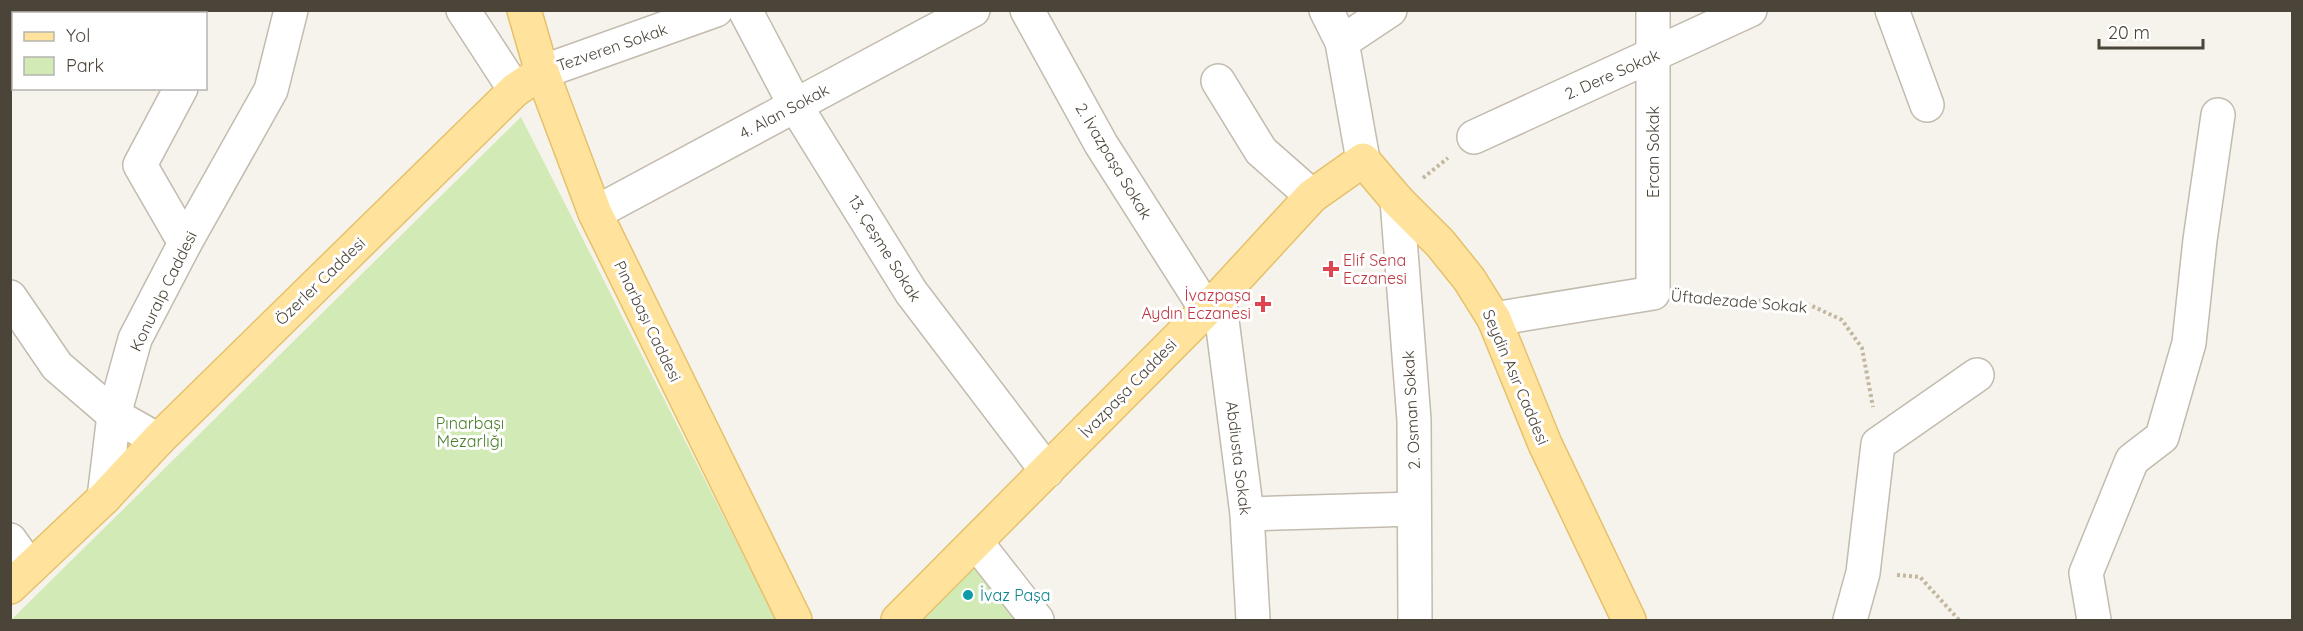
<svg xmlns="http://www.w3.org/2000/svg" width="2303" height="631" viewBox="0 0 2303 631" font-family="Quicksand,sans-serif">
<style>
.green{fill:#d2eab5}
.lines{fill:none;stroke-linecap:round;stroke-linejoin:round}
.minor-casing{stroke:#c2bbae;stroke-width:36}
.major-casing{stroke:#e6c16a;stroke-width:36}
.path{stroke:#c4b79f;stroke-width:4;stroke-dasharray:3 3;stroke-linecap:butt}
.minor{stroke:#fff;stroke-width:33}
.major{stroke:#ffe39c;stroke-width:33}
.health-dot{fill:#e0444e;stroke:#fff;stroke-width:2}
.culture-dot{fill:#0f9aa8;stroke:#fff;stroke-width:2}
.labels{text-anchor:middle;stroke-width:6;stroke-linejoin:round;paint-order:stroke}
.street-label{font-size:16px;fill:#4b4439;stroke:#fff}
.health-label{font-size:16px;fill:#be3a42;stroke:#fff;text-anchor:start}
.park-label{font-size:16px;fill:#4a7f2a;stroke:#fff}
.culture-label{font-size:16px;fill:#0d838f;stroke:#fff;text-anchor:start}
</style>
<rect width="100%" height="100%" fill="#f6f3ec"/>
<!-- green -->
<g class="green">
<polygon points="521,117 776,620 11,620"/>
<polygon points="976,542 1028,608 1013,620 925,620 913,606"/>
</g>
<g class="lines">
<defs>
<g id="minor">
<polyline points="167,10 169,14"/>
<polyline points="463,10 515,90"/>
<polyline points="745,10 795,105 911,292 1047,471"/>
<polyline points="1027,10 1101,144 1206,309"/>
<polyline points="1326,10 1342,42 1363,160"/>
<polyline points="1892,10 1927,105"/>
<polyline points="1342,42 1390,10"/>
<polyline points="542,72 716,10"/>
<polyline points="1218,81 1261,151 1312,196"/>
<polyline points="181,88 140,165 185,243"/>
<polyline points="1474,137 1750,10"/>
<polyline points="1397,200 1414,420 1415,620"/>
<polyline points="595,213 973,10"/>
<polyline points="10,297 57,366 114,415 158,440"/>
<polyline points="1219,297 1247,514 1253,620"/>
<polyline points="1494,319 1653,293 1653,10"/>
<polyline points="104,498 114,415 135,339 185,243 271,90 291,10"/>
<polyline points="1247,514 1414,509"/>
<polyline points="10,540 30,568"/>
<polyline points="976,542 1037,620"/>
<polyline points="1850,620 1863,573 1878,444 1977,375"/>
<polyline points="2094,620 2086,573 2132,460 2162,437 2189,343 2200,240 2218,115"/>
</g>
<g id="major">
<polyline points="524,10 542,72 595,213 795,620"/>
<polyline points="10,587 104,498 158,440 515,90 542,72"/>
<polyline points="898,620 1219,297 1312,196 1363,160 1397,200 1440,243 1469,279 1494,319 1545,444 1629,620"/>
</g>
</defs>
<!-- minor casing -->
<use href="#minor" class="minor-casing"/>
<!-- major casing -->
<use href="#major" class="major-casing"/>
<!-- path -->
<g class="path">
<polyline points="1423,178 1448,158"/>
<polyline points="1687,295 1810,305 1842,320 1862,348 1873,407"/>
<polyline points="1897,575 1920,577 1959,620"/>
</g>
<!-- minor -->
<use href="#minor" class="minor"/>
<!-- major -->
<use href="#major" class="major"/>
</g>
<!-- markers -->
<g class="health-dot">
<path d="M1328 260h6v6h6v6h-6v6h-6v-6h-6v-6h6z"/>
<path d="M1260 295h6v6h6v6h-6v6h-6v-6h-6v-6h6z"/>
</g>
<circle class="culture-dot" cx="968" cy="595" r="6"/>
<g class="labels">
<!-- street labels -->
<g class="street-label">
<text transform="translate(612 47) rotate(-19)" y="6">Tezveren Sokak</text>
<text transform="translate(1612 74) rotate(-24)" y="6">2. Dere Sokak</text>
<text transform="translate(784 111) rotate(-28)" y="6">4. Alan Sokak</text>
<text transform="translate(1653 152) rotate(-90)" y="6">Ercan Sokak</text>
<text transform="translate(1114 161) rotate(59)" y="6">2. İvazpaşa Sokak</text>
<text transform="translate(885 248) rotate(58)" y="6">13. Çeşme Sokak</text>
<text transform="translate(320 281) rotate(-44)" y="6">Özerler Caddesi</text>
<text transform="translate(163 291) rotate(-64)" y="6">Konuralp Caddesi</text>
<text transform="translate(1739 301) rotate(5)" y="6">Üftadezade Sokak</text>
<text transform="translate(648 321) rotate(64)" y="6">Pınarbaşı Caddesi</text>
<text transform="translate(1516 377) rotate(67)" y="6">Seydin Asır Caddesi</text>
<text transform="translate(1128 388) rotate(-46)" y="6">İvazpaşa Caddesi</text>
<text transform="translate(1411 410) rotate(-93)" y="6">2. Osman Sokak</text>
<text transform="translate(1239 458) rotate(83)" y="6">Abdiusta Sokak</text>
</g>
<!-- health labels -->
<g class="health-label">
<text x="1343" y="266">Elif Sena<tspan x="1343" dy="18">Eczanesi</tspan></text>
<text x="1251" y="301" text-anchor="end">İvazpaşa<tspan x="1251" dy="18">Aydın Eczanesi</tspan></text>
</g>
<!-- park labels -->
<g class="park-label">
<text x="470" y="429">Pınarbaşı<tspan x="470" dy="18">Mezarlığı</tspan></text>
</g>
<!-- culture labels -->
<g class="culture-label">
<text x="980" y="601">İvaz Paşa</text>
</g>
</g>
<!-- border -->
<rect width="2303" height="631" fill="none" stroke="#4b4439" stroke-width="24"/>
<!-- legend -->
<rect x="12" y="12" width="195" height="78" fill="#ffffff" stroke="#b7b4b0" stroke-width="1.5"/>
<rect x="24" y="32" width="30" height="9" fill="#ffe39c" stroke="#b7b4b0" stroke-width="1.5"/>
<text x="66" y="42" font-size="18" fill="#4b4439">Yol</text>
<rect x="24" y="57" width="30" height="18" fill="#d2eab5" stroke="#b7b4b0" stroke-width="1.5"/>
<text x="66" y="72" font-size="18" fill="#4b4439">Park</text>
<!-- scale -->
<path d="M2099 39v9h104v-9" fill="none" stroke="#4b4439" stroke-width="3"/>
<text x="2108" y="39" font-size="18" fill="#4b4439" stroke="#ffffff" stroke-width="4.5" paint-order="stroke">20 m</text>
</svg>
